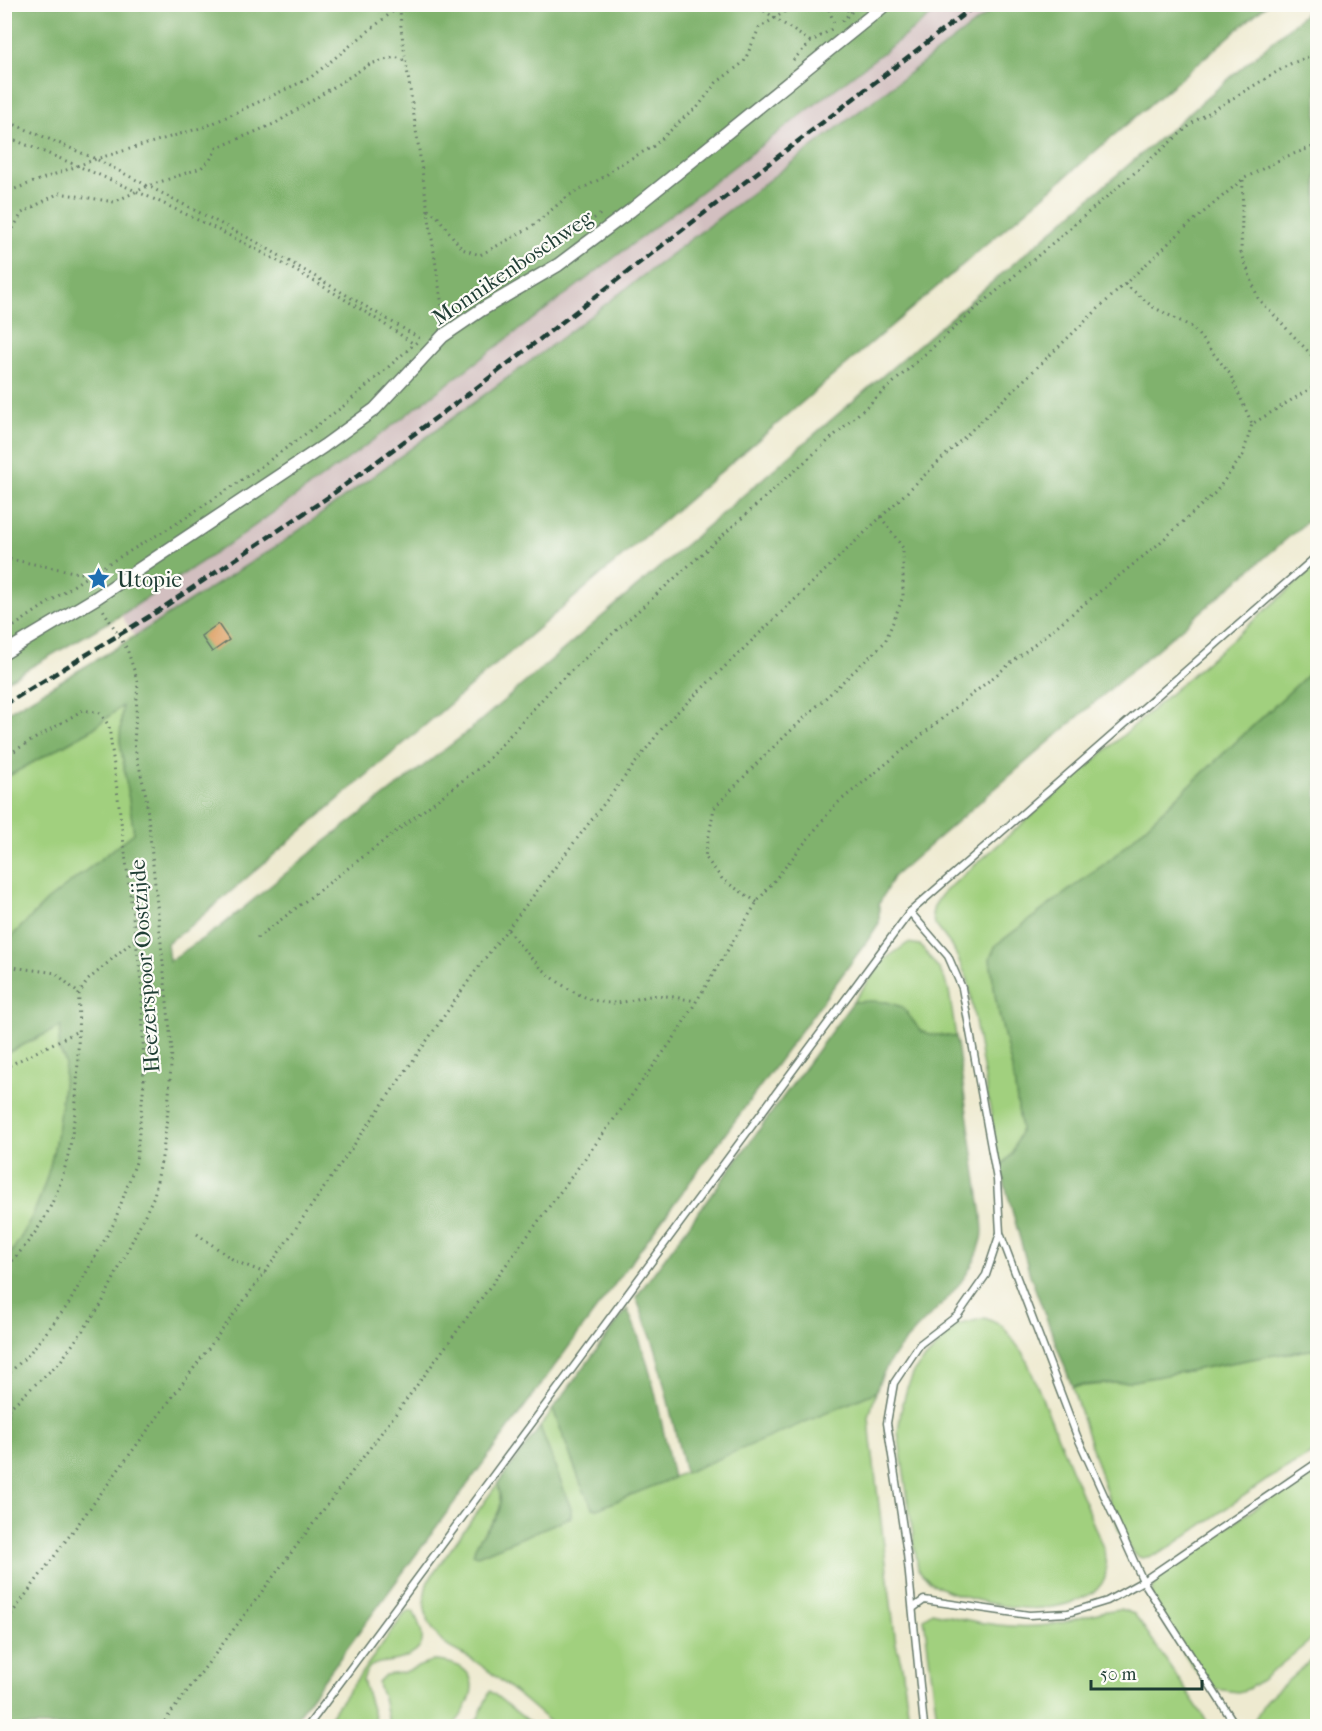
<svg xmlns="http://www.w3.org/2000/svg" width="1322" height="1731" viewBox="0 0 1322 1731" font-family="'IM FELL French Canon',serif">
<style>
.industrial{fill:#d2bfc0}
.green{fill:#a1d07e;stroke:#608659;stroke-width:1.5}
.forest{fill:#80b26d;stroke:#507850;stroke-width:1.5}
.building{fill:#db9c5f}
.lines{fill:none;stroke-linecap:round;stroke-linejoin:round}
.lane-casing{stroke:#677a6b;stroke-width:9}
.street-casing{stroke:#677a6b;stroke-width:15}
.path{stroke:#677a6b;stroke-width:3;stroke-dasharray:1.5 4.5;stroke-linecap:butt}
.lane{stroke:#fff;stroke-width:6}
.street{stroke:#fff;stroke-width:12}
.rail{stroke:#1f3d34;stroke-width:4.5;stroke-dasharray:9 4.5;stroke-linecap:butt}
.labels{text-anchor:middle;stroke-width:4.5;stroke-linejoin:round;paint-order:stroke}
.street-label{font-size:22px;fill:#1f3d34;stroke:#fdfcf7}
.poi-label{font-size:22px;fill:#1f3d34;stroke:#fdfcf7;text-anchor:start}
</style>
<rect width="100%" height="100%" fill="#fdfcf7"/>
<filter id="ink" filterUnits="userSpaceOnUse"><feTurbulence type="fractalNoise" baseFrequency=".0167" numOctaves="2"/><feDisplacementMap in="SourceGraphic" scale="12" xChannelSelector="R" yChannelSelector="G"/><feConvolveMatrix kernelMatrix="1 2 1 2 8 2 1 2 1" color-interpolation-filters="sRGB"/></filter>
<filter id="wash" filterUnits="userSpaceOnUse"><feTurbulence type="fractalNoise" baseFrequency=".008" numOctaves="4" result="noise"/><feDisplacementMap in="SourceGraphic" scale="24" xChannelSelector="R" yChannelSelector="G"/><feGaussianBlur stdDeviation="1.35" result="paint"/><feColorMatrix in="noise" values="0 0 0 0 0 0 0 0 0 0 0 0 0 0 0 0 0 1.4 0 .05"/><feComposite in="paint" operator="in"/></filter>
<g filter="url(#wash)">
<rect width="100%" height="100%" fill="#eeead0"/>
<!-- industrial -->
<polygon class="industrial" points="945,5 999,5 540,354 283,542 135,637 121,615 232,542 352,456 631,245"/>
<!-- green -->
<g class="green">
<polygon points="1317,565 1317,666 1112,858 996,945 990,959 996,1001 1013,1073 1021,1129 1012,1154 1000,1167 968,980 953,948 934,923 932,915 934,906 942,894"/>
<polygon points="122,706 120,741 134,833 47,901 5,943 5,778 91,730"/>
<polygon points="908,943 920,945 939,969 945,980 949,991 956,1037 929,1034 921,1031 902,1007 887,1002 853,1002 884,960"/>
<path d="M62,1026l-4,23 6,9 1,6c-6,72 -15,138 -60,197v-207z"/>
<path d="M985,1318l18,8 22,30 79,194c1,8 3,19 1,28 -2,6 -10,13 -15,16 -37,22 -82,15 -121,4 -10,-3 -21,-6 -30,-11 -9,-5 -15,-10 -21,-18l-20,-137 3,-21 6,-23 8,-18 42,-45z"/>
<polygon points="1317,1349 1317,1451 1267,1480 1167,1549 1156,1555 1142,1558 1134,1555 1119,1531 1072,1387 1128,1382 1268,1356"/>
<path d="M876,1392l-7,25 2,23 25,204 6,22 8,60h-355c-26,-21 -51,-45 -79,-64 -12,-9 -29,-12 -38,-25 -14,-19 -17,-35 -10,-56l70,-98c1,8 4,17 2,25 -5,18 -24,26 -26,46l6,1 90,-38 1,-8 -31,-82 13,-18 29,78 15,22z"/>
<polygon points="1317,1470 1317,1635 1262,1680 1248,1689 1238,1692 1215,1689 1204,1682 1190,1663 1167,1628 1151,1596 1156,1577 1222,1530 1295,1482"/>
<path d="M1120,1609l14,5 7,9 69,103h-272l-14,-108 8,-6c36,9 78,18 115,13 25,-3 48,-14 73,-16z"/>
<path d="M413,1611c13,25 16,41 -16,49 -9,3 -20,1 -27,7 -4,4 -5,8 -7,13l14,46h-54l82,-113z"/>
<polygon points="1317,1655 1317,1726 1251,1726 1266,1700"/>
<path d="M433,1661c31,1 49,15 33,46 -4,8 -7,13 -14,19h-61c-5,-8 -5,-15 -7,-24 -1,-8 -6,-12 -6,-20l7,-7 17,-2z"/>
<polygon points="490,1691 534,1726 470,1726 478,1718"/>
</g>
<!-- forest -->
<g class="forest">
<polygon points="4,5 945,5 631,245 352,456 232,542 121,615 5,682"/>
<path d="M999,5h267l-1072,918 -27,20 2,18 51,-34 103,-84 142,-109 850,-729h2v508l-208,177 -216,187 -14,27v19l-12,18 -577,785h-285v-465c45,-59 54,-125 60,-197l-1,-6 -6,-9 3,-23 -56,28v-111l42,-42 87,-68 -14,-92 2,-35 -31,24 -86,48v-64l108,-64 170,-108 257,-188z"/>
<polygon points="1317,666 1317,1349 1268,1356 1128,1382 1072,1386 1030,1275 1000,1167 1012,1154 1021,1129 1013,1073 996,1001 990,958 996,945 1112,858"/>
<path d="M871,1001l16,1 15,5 19,24 8,3 27,3 26,179c0,7 2,16 0,23 -15,64 -89,90 -106,153l-191,81 -29,-123 -20,-53 217,-295z"/>
<path d="M627,1309c25,53 34,112 46,169l-76,31 -4,-1 -11,-21 -29,-78z"/>
<path d="M540,1427l31,82v8l-91,38 -7,-1c4,-20 22,-28 27,-46 2,-8 -1,-17 -2,-25z"/>
</g>
<g id="blocks">
<!-- building -->
<polygon class="building" points="218,624 229,640 212,652 201,636"/>
</g>
</g>
<g filter="url(#ink)">
<use href="#blocks" fill-opacity="0" stroke="#677a6b" stroke-width="1.5"/>
<g class="lines">
<defs>
<g id="lane">
<polyline points="910,912 948,956 962,988 997,1180 1000,1233 986,1275 958,1315 920,1344 894,1383 887,1423 907,1554 924,1726"/>
<polyline points="1000,1233 1077,1436 1143,1581 1236,1726"/>
<polyline points="913,1608 924,1600 1029,1615 1068,1613 1107,1601 1143,1581 1318,1462"/>
<polyline points="308,1726 910,912 1318,555"/>
</g>
<polyline id="street" points="4,653 96,598 324,446 375,409 443,336 481,310 558,265 630,211 886,4"/>
</defs>
<!-- lane casing -->
<use href="#lane" class="lane-casing"/>
<!-- street casing -->
<use href="#street" class="street-casing"/>
<!-- path -->
<g class="path">
<polyline points="754,4 811,42"/>
<polyline points="827,4 835,26"/>
<polyline points="846,4 849,14"/>
<polyline points="400,7 401,28 444,320"/>
<polyline points="842,21 860,4"/>
<polyline points="793,60 811,42 835,27"/>
<polyline points="4,120 96,159 258,243 421,339"/>
<path d="M4,136c143,56 283,121 410,208"/>
<polyline points="1243,180 1241,252 1258,298 1318,362"/>
<polyline points="4,193 96,159 207,126 310,78 402,4"/>
<polyline points="428,210 437,216 462,249 480,255 530,228 568,196 604,177 615,167 654,146 690,112 697,108 716,83 744,62 759,28 797,4"/>
<polyline points="4,244 22,213 59,193 114,202 148,186 201,168 210,160 217,148 276,123 370,64 395,57 406,61"/>
<polyline points="1125,284 1153,307 1192,327 1230,374 1252,424"/>
<polyline points="479,295 545,249 601,214"/>
<polyline points="4,558 89,575"/>
<polyline points="4,633 89,575 176,524 252,473 345,405 419,340"/>
<polyline points="4,757 83,710 100,713 109,726 142,988 144,1082 136,1162 114,1223 68,1305 28,1355 4,1378"/>
<polyline points="757,902 723,880 705,857 714,808 765,755 885,642 903,597 903,548 881,517"/>
<path d="M508,930c23,31 60,70 102,73 13,1 28,-5 40,-7 15,-2 32,3 46,5"/>
<polyline points="257,938 484,764 554,686 971,313 1195,121 1290,64 1318,53"/>
<polyline points="4,966 56,973 79,994"/>
<polyline points="4,1068 78,1031"/>
<polyline points="197,1234 235,1261 265,1273"/>
<path d="M4,1270c19,-21 37,-42 48,-67 30,-65 25,-140 27,-209l8,-13 49,-43"/>
<polyline points="4,1413 60,1362 101,1305 154,1196 163,1152 168,1109 172,1051 146,796 134,744 138,682 127,649 102,608"/>
<polyline points="4,1624 268,1268 479,966 667,722 1098,309 1185,228 1243,179 1285,157 1318,145"/>
<polyline points="161,1726 409,1396 674,1038 757,902 835,805 1156,546 1215,493 1243,455 1252,424 1318,384"/>
</g>
<!-- lane -->
<use href="#lane" class="lane"/>
<!-- street -->
<use href="#street" class="street"/>
<!-- rail -->
<polyline class="rail" points="4,705 158,611 330,496 471,392 977,4"/>
</g>
</g>
<!-- icons -->
<defs>
<symbol id="sight-bare" viewBox="-9 -9 18 18"><path d="M0-6L1.8-2.2L6-1.7L2.9 1.2L3.7 5.4L0 3.3L-3.7 5.4L-2.9 1.2L-6-1.7L-1.8-2.2Z" fill="#1f6fb2" stroke="#fdfcf7" stroke-width="2.5" paint-order="stroke"/></symbol>
</defs>
<g fill-rule="evenodd">
<use href="#sight-bare" x="82" y="562" width="33" height="33"/>
</g>
<g class="labels">
<!-- street labels -->
<g class="street-label">
<text transform="translate(512 267) rotate(-34)" y="8">Monnikenboschweg</text>
<text transform="translate(144 966) rotate(-94)" y="8">Heezerspoor Oostzijde</text>
</g>
<!-- poi labels -->
<g class="poi-label">
<text x="117" y="587">Utopie</text>
</g>
</g>
<!-- margin -->
<rect width="1322" height="1731" fill="none" stroke="#fdfcf7" stroke-width="24"/>
<!-- scale -->
<path d="M1091 1680v9h111v-9" fill="none" stroke="#1f3d34" stroke-width="3"/>
<text x="1100" y="1680" font-size="18" fill="#1f3d34" stroke="#fdfcf7" stroke-width="4.5" paint-order="stroke">50 m</text>
</svg>
